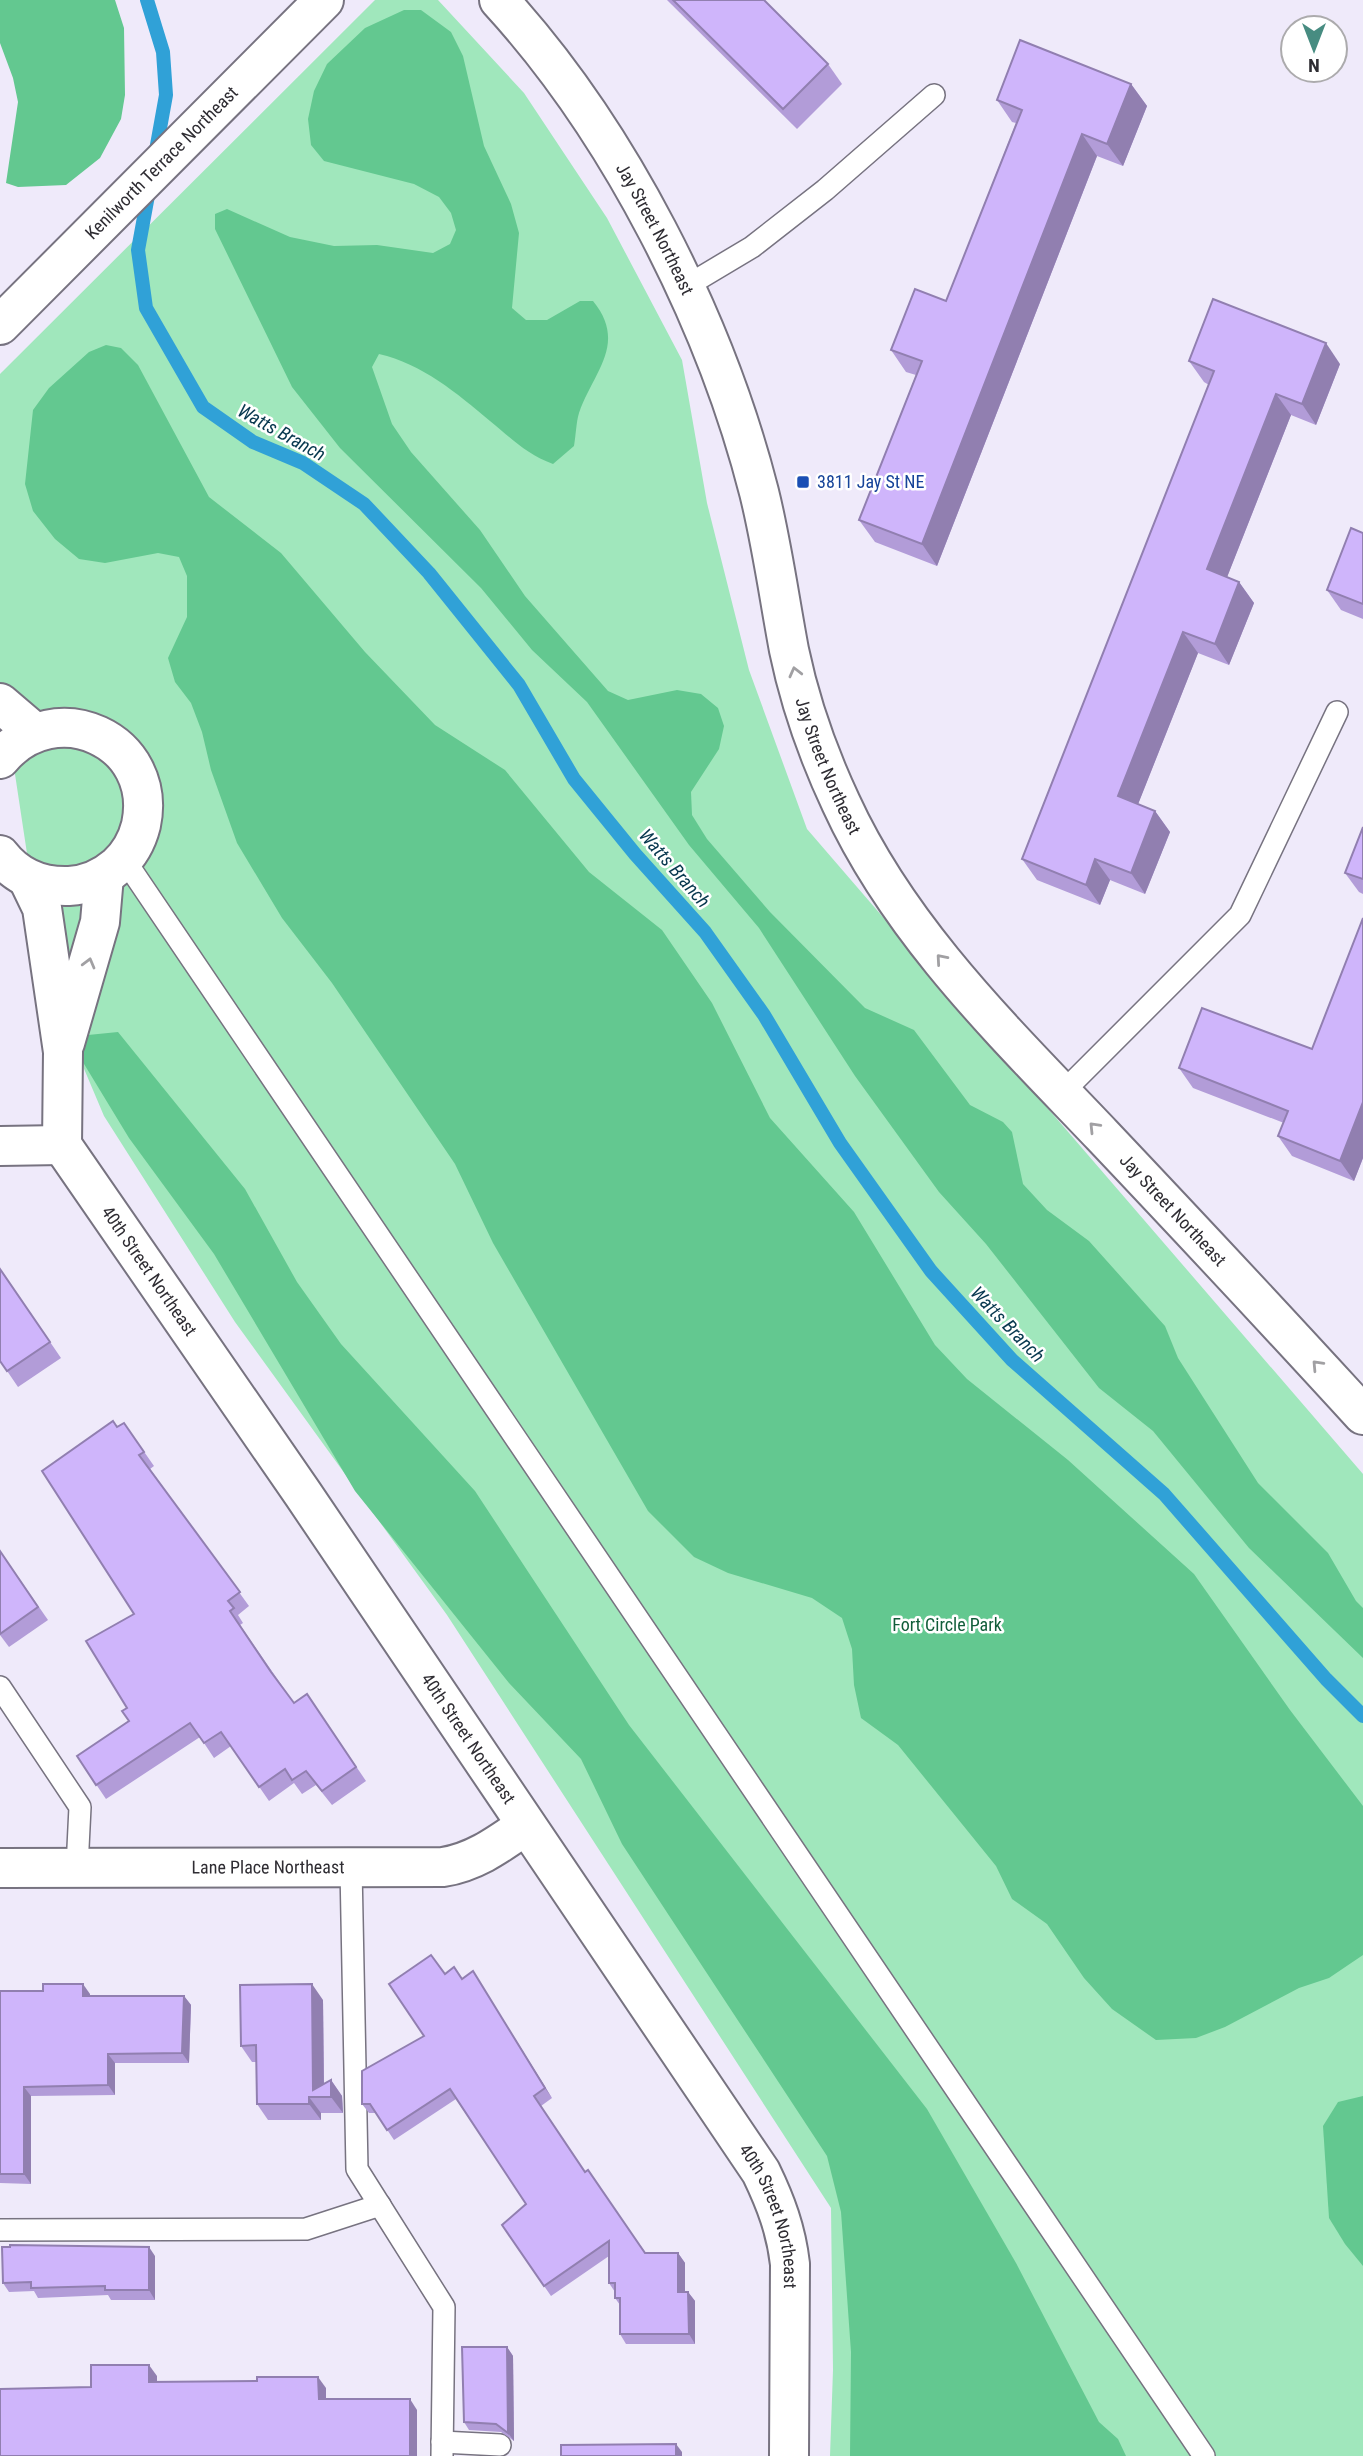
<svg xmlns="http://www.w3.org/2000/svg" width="1363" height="2456" viewBox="0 0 1363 2456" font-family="'Roboto Condensed',sans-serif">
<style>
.green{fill:#a0e7bc}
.forest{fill:#63c890}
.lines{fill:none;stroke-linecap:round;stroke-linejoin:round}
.stream{stroke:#30a1d7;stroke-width:14}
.lane-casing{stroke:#777380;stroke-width:24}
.street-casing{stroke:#777380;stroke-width:42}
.lane{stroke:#fff;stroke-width:21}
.street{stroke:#fff;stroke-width:38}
.wall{fill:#b29cd8}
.shaded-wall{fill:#917fb0}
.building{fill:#cfb5fb;stroke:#917fb0;stroke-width:2}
.oneway{stroke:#a1a0a3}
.transit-dot{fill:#1a4fb4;stroke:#fff;stroke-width:2.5}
.labels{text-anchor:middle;stroke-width:5;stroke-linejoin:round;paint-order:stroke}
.street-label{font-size:18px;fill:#2f2d33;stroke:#fff}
.transit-label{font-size:18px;fill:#164399;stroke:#fff;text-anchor:start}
.park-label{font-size:18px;fill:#105d39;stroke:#fff}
.water-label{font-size:19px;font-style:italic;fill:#08384f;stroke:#fff}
</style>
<rect width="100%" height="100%" fill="#efeafa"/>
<!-- green -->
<polygon class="green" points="375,0 438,0 524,93 607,218 682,360 707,503 749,670 807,829 1363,1474 1363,2456 830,2456 833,2370 831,2208 447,1615 235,1322 104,1116 46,979 13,761 0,727 0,374"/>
<!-- forest -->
<g class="forest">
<polygon points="0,0 115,0 124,28 125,95 121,119 100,158 66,185 18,187 6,183 18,102 13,78 0,43"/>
<path d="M404,10h17l30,22 12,24 21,90 27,58 8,29 -7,75 14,12h21l33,-19h13c35,43 0,71 -14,112 -3,10 -3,22 -5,33l-21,18c-26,-9 -42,-26 -63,-43 -33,-28 -68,-57 -111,-67l-7,13 20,57 19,28 69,78 45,66 83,95 20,9 49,-10 24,4 17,14 6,18 -5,23 -28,43 1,23 15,24 63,73 95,96 49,22 56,75 33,17 9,10 11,52 24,26 42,31 76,85 13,32 80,125 70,70 28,48 7,7v50l-114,-110 -96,-117 -54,-43 -113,-144 -47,-52 -84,-116 -96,-148 -70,-83 -102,-143 -55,-52 -51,-62 -141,-140 -48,-61 -77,-158v-15l12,-5 63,28 44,9 43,-1 56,8 17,-9 6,-14 -5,-17 -12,-16 -25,-13 -90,-23 -13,-16 -3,-26 6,-28 13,-27 38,-36z"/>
<polygon points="106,345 121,348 138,365 209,497 281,553 365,652 435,725 505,770 589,872 662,930 712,1003 770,1118 854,1212 935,1345 967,1379 1068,1460 1194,1574 1290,1710 1363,1806 1363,1955 1329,1978 1299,1988 1225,2027 1196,2038 1156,2040 1112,2009 1084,1978 1047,1924 1012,1899 996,1866 898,1745 861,1718 854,1685 852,1649 842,1618 812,1598 728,1573 694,1557 648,1511 493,1243 455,1164 332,983 282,918 237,843 211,770 202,732 191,703 175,682 168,658 187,617 187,576 179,557 158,553 105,563 79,559 55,539 33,511 25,484 33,410 49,388 89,352"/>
<polygon points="118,1032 245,1189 297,1282 341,1344 475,1491 629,1725 927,2109 1016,2263 1099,2422 1118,2439 1126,2456 850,2456 851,2352 841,2212 827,2156 622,1844 581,1759 509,1683 355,1491 214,1254 129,1138 81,1059 88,1035"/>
<polygon points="1363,2096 1363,2266 1345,2244 1329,2218 1323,2126 1338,2102"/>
</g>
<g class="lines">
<!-- stream -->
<g class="stream">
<polyline points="147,0 163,52 166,95 155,156"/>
<polyline points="149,190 138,250 146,308 203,407 253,442 303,463 364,504 429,573 519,685 574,779 635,854 705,932 764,1015 840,1143 931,1271 1012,1360 1164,1494 1326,1679 1363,1716"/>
</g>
<defs>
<g id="lane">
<polyline points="685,287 752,247 825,190 934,95"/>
<polyline points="124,859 1204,2456"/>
<polyline points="1062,1093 1240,915 1337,712"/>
<polyline points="0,1687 80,1807 77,1868"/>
<polyline points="351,1868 357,2169 444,2307 442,2456"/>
<polyline points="0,2230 306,2229 380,2205"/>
<polyline points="442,2442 500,2445"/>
</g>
<g id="street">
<path id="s1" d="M499,0c120,131 216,320 260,492 13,52 20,105 30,158 11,53 29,104 52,153 59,129 164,230 261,332 88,93 175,186 261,280"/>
<path id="s2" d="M0,325l324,-325"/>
<polyline points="0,703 34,732"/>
<path d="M0,759c55,-66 159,-19 141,66 -4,16 -12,30 -24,41 -14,12 -29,19 -48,20 -27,1 -52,-9 -69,-31"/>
<path id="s3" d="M28,879l14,29 21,144 -1,93 241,349 458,678c15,31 25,58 29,92l-1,192"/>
<polyline points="65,1043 100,922 104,876"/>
<polyline points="0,1146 62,1145"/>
<path id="s4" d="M0,1868l443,-1c32,-5 56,-23 82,-41"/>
</g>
</defs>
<!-- lane casing -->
<use href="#lane" class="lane-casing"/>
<!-- street casing -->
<use href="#street" class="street-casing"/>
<!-- lane -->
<use href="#lane" class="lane"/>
<!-- street -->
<use href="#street" class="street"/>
</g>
<!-- wall -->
<g class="wall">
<polygon points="667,0 764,0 828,64 842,84 797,129"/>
<polygon points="1131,84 1147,106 1123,166 1097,156 937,566 875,542 859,520 916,375 906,372 891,350 946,301 1016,123 1012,122 997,100"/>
<polygon points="1189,361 1340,364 1316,425 1291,415 1227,577 1239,582 1254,603 1229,665 1198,653 1138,804 1155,811 1170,832 1145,894 1110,880 1100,905 1037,880 1022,859 1209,385 1204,382"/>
<polygon points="1363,533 1363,619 1341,610 1327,590"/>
<polygon points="1363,827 1363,894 1359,892 1345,873"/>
<polygon points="1363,918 1363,1158 1354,1181 1292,1156 1278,1136 1284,1123 1193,1088 1179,1068 1312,1049"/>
<polygon points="0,1269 61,1358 18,1387 1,1362 0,1363"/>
<polygon points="124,1423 154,1466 150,1469 249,1606 238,1615 243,1623 240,1625 294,1703 307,1694 366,1781 332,1805 316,1785 302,1794 294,1783 269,1801 231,1746 214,1758 200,1737 106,1799 77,1756 129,1721 127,1708 134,1614 117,1427"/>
<polygon points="0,1551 48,1620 9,1647 0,1635"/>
<polygon points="473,1971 552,2098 541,2106 585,2172 646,2253 678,2253 685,2263 685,2292 688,2292 695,2301 695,2344 626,2344 620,2334 620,2305 615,2298 615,2292 609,2283 609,2256 551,2296 502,2225 526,2204 456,2099 394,2140 376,2113 369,2113 362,2104 424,2036 445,1974 462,1979"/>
<polygon points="0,1991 90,1994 90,1996 184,1996 191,2005 189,2063 115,2063 115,2095 31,2096 31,2184 0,2183"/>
<polygon points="323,2000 324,2083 331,2080 342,2096 343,2113 321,2113 321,2120 268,2120 257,2104 256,2062 252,2062 241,2046"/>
<polygon points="155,2256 155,2300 111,2300 108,2295 38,2298 34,2291 9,2292 3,2283"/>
<polygon points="507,2347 513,2356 514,2441 501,2432 469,2430 464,2422"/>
</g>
<!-- shaded-wall -->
<g class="shaded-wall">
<polygon points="1131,84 1147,106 1123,166 1107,144"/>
<polygon points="1082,134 1097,156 937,566 922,544"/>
<polygon points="1326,343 1340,364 1316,425 1302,404"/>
<polygon points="1276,394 1291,415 1222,590 1207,569"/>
<polygon points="1239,582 1254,603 1229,665 1215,644"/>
<polygon points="1183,632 1198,653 1133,817 1118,796"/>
<polygon points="1155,811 1170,832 1145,894 1131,873"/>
<polygon points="1095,859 1110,880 1100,905 1086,885"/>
<polygon points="1363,1102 1363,1158 1354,1181 1340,1161"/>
<polygon points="473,1971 479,1981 552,2098 545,2088"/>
<polygon points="83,1984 90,1994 90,2005 83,1996"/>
<polygon points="312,1984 323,2000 324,2097 313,2090"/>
<polygon points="184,1996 191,2005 189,2063 182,2053"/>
<polygon points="108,2054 115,2063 115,2095 108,2085"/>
<polygon points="331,2080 342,2096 343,2113 331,2097"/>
<polygon points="24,2087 31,2096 31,2184 24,2174"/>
<polygon points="309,2097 321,2113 321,2120 309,2104"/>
<polygon points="149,2247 155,2256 155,2300 149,2290"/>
<polygon points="678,2253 685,2263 685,2301 678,2292"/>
<polygon points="688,2292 695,2301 695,2344 689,2334"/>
<polygon points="507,2347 513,2356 514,2441 508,2433"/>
<polygon points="149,2365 157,2376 157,2393 149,2382"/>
<polygon points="318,2377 326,2388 326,2410 319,2399"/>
<polygon points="410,2399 417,2410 417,2456 410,2456"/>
<polygon points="676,2444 682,2452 682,2456 676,2456"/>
</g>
<!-- building -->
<g class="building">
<polygon points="673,0 764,0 828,64 783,109"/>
<polygon points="1020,40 1131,84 1107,144 1082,134 922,544 859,520 922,361 891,350 915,289 946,301 1022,110 997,100"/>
<polygon points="1213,299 1326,343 1302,404 1276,394 1207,569 1239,582 1215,644 1183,632 1118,796 1155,811 1131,873 1095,859 1086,885 1022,859 1214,371 1189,361"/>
<polygon points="1351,528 1363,533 1363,604 1327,590"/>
<polygon points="1363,827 1363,879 1345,873"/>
<polygon points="1363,918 1363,1102 1340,1161 1278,1136 1288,1111 1179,1068 1202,1008 1312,1049"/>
<polygon points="0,1269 50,1342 7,1371 0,1361"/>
<polygon points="113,1421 117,1427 124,1423 144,1452 139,1455 240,1592 228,1601 234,1608 230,1611 271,1672 294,1703 307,1694 356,1767 322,1791 306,1771 292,1780 285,1769 259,1787 221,1732 204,1743 190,1723 96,1785 77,1756 129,1721 122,1711 127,1708 86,1641 134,1614 42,1471"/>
<polygon points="0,1551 38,1607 0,1634"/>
<polygon points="431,1955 445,1974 454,1967 462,1979 473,1971 545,2088 534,2096 585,2172 588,2170 645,2253 678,2253 678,2292 688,2292 689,2334 620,2334 620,2298 615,2298 615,2283 609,2283 609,2241 544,2286 502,2225 526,2204 450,2089 387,2130 370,2104 362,2104 362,2071 424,2036 389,1984"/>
<polygon points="43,1984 83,1984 83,1996 184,1996 182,2053 108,2054 108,2085 24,2087 24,2174 0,2174 0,1991 43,1991"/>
<polygon points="312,1984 313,2090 331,2080 331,2097 309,2097 309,2104 257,2104 256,2045 241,2046 240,1985"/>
<polygon points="10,2245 149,2247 149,2290 105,2290 105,2286 31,2288 31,2282 3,2283 2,2247 10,2247"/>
<polygon points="462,2347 507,2347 508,2433 496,2424 464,2422"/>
<polygon points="91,2365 149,2365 149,2382 257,2381 257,2377 318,2377 319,2399 410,2399 410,2456 0,2456 0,2389 91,2387"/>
<polygon points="676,2444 676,2456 561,2456 561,2445"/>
</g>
<!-- one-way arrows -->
<defs><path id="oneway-chevron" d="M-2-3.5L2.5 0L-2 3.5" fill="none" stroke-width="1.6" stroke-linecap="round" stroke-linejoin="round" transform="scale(1.75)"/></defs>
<g class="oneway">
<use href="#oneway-chevron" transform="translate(795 672) rotate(-104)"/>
<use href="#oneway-chevron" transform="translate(941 959) rotate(-131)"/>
<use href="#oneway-chevron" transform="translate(89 963) rotate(-75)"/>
<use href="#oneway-chevron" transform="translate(1094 1127) rotate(-134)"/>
<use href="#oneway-chevron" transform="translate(1317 1365) rotate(-133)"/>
</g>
<!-- markers -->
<rect class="transit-dot" x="796" y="475" width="14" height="14" rx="3.5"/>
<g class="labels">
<!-- street labels -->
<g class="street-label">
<text dy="6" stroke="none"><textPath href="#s2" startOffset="229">Kenilworth Terrace Northeast</textPath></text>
<text dy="6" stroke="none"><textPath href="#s1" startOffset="278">Jay Street Northeast</textPath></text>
<text dy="6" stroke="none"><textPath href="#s1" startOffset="845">Jay Street Northeast</textPath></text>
<text dy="6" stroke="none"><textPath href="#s1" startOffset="1412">Jay Street Northeast</textPath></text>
<text dy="6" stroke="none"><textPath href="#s3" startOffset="424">40th Street Northeast</textPath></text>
<text dy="6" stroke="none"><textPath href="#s3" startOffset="990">40th Street Northeast</textPath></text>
<text dy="6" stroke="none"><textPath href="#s4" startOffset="268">Lane Place Northeast</textPath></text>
<text dy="6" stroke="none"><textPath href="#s3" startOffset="1558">40th Street Northeast</textPath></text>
</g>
<!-- transit labels -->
<g class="transit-label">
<text x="817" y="488">3811 Jay St NE</text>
</g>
<!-- park labels -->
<g class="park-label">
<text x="947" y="1631">Fort Circle Park</text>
</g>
<!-- water labels -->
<g class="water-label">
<text transform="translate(282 432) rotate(29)" y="7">Watts Branch</text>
<text transform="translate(675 868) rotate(49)" y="7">Watts Branch</text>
<text transform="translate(1008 1324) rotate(46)" y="7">Watts Branch</text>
</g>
</g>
<!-- north arrow -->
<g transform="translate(1314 49) rotate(180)"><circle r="33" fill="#ffffff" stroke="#acabad" stroke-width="2"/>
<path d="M0-5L12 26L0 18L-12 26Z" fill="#478c81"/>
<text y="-10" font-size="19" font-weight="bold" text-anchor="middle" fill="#2f2d33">N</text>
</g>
</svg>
